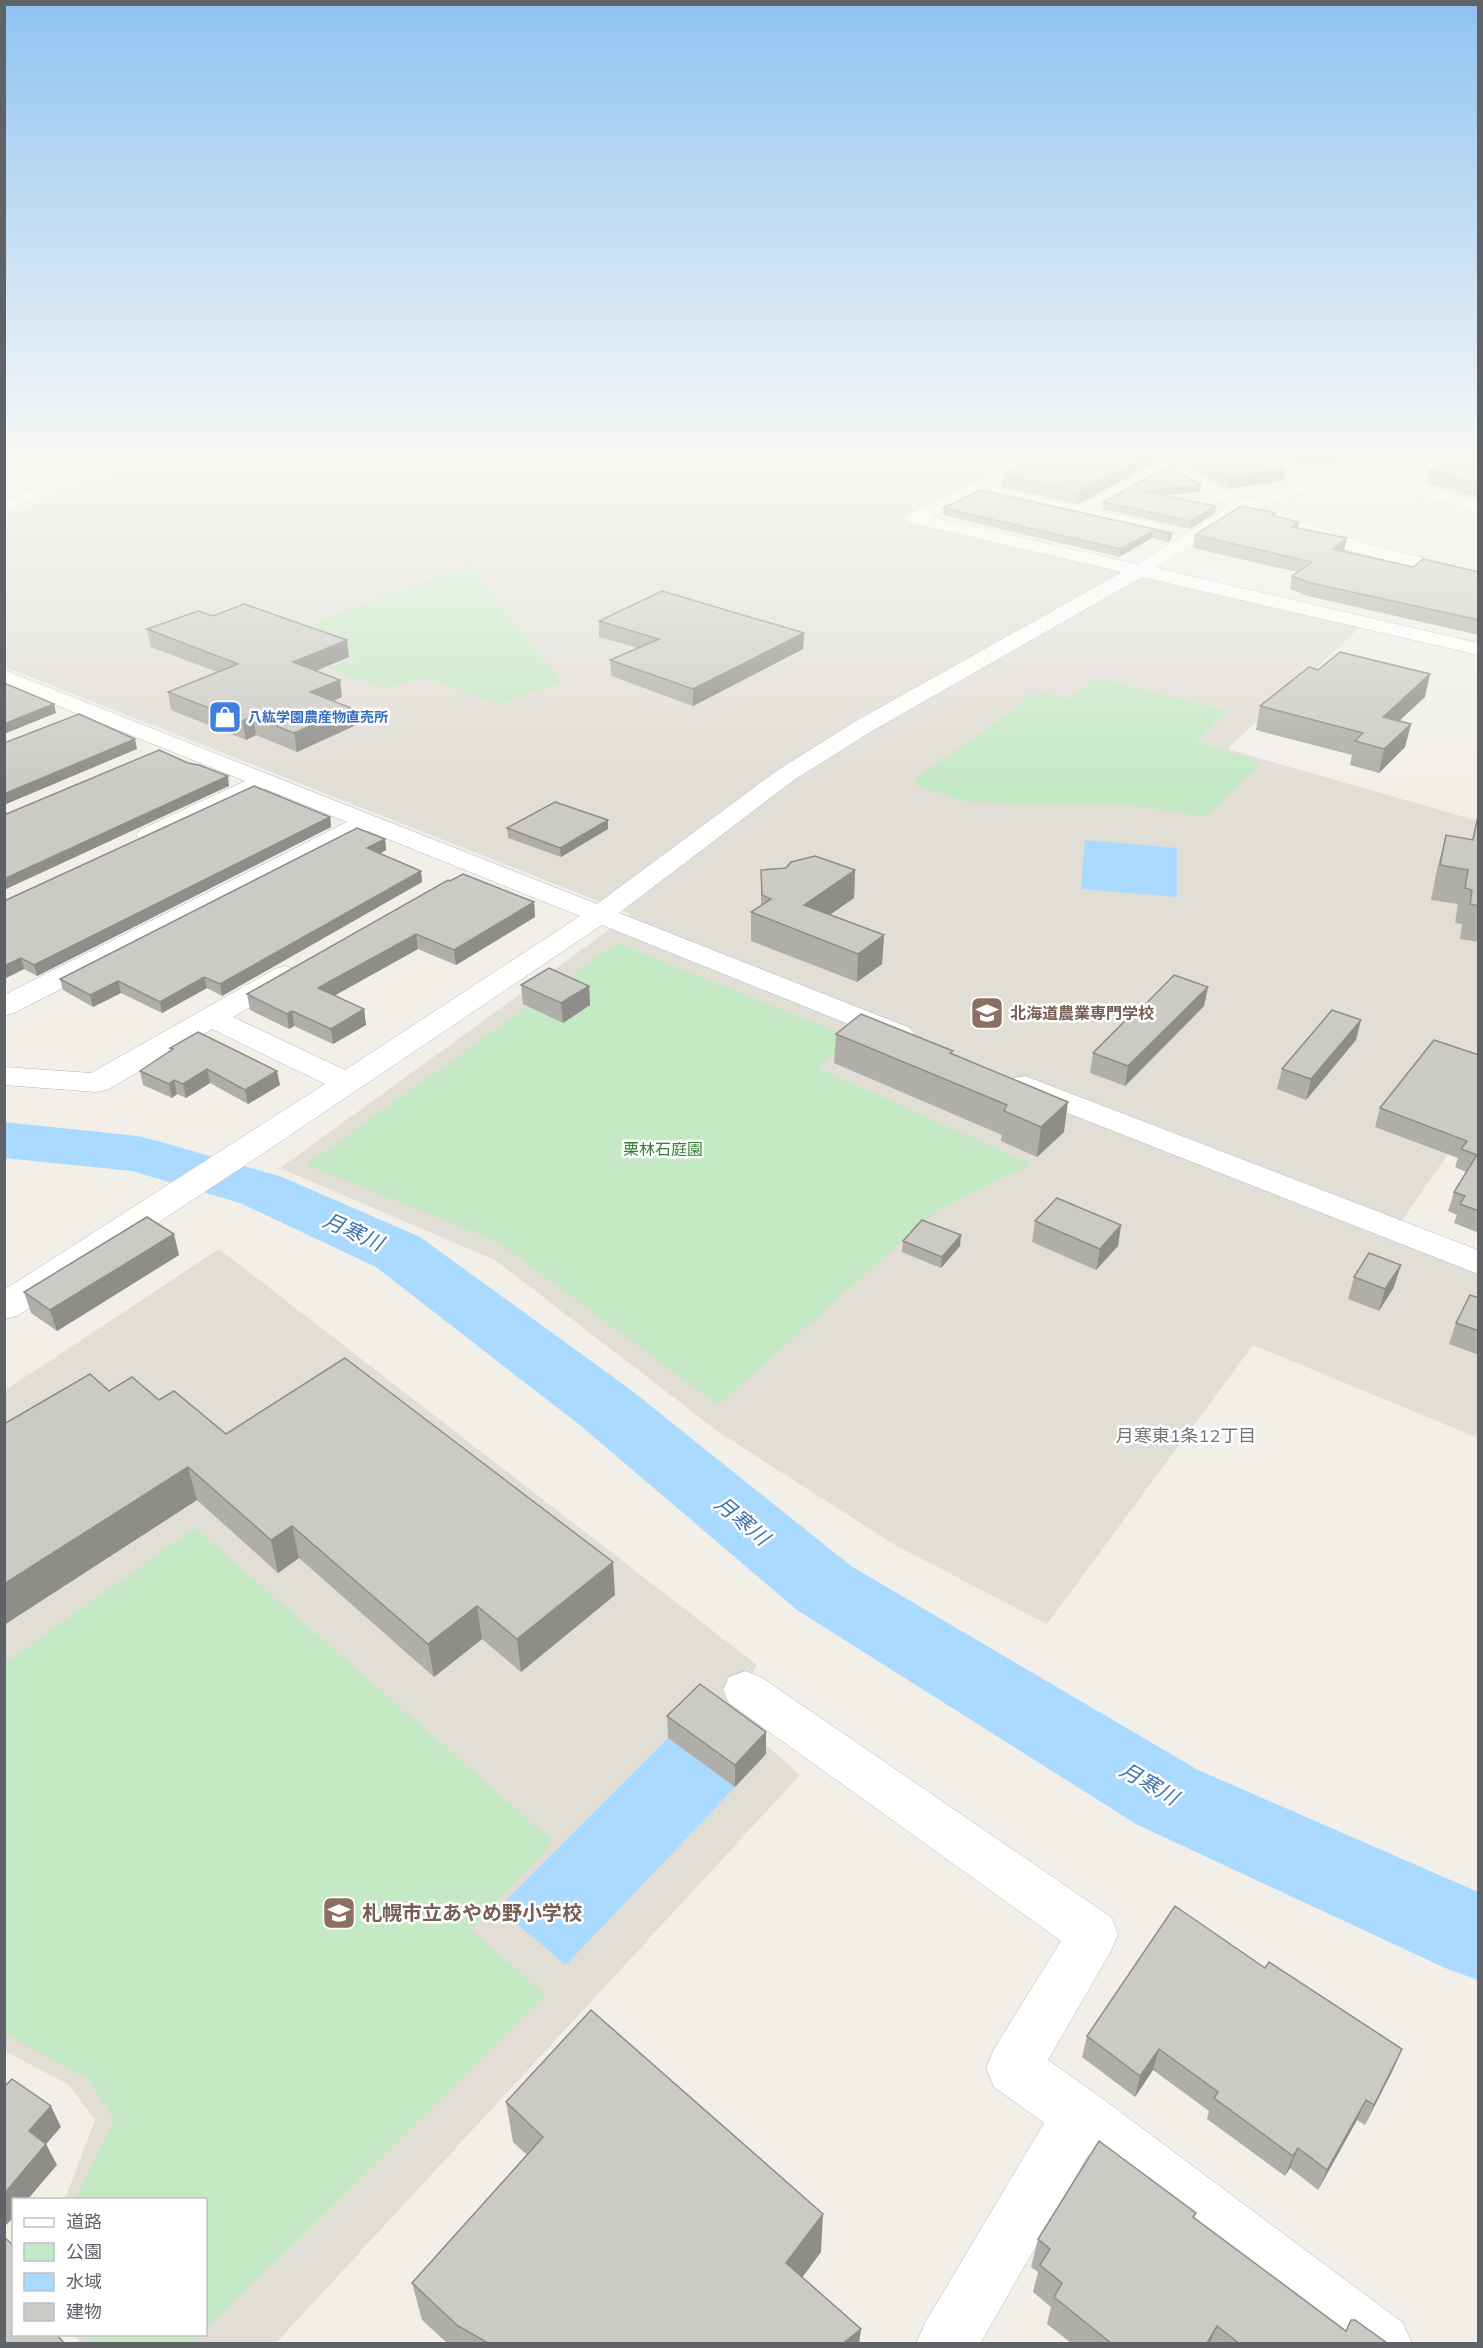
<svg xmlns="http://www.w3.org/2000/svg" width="1483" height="2348" viewBox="0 0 1483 2348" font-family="Mulish,'Noto Sans JP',sans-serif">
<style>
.education{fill:#e1ded6}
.green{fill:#c5e8c5}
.water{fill:#aadaff}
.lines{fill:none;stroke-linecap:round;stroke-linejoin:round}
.river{fill:#aadaff;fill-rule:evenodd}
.minor-casing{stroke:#b5b8bc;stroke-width:1}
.minor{fill:#fff;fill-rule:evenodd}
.wall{fill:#afaea9}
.shaded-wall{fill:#8f8d8a}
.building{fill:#cccac5;stroke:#8f8d8a;stroke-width:1.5}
.labels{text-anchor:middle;stroke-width:5;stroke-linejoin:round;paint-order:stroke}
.far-shop-label{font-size:14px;font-weight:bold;fill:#366cbe;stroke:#fff;text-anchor:start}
.education-label{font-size:16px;font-weight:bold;fill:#785e54;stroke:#fff;text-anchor:start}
.park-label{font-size:16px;fill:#348238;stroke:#fff}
.neighbourhood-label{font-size:18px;fill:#70757a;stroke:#fff}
.near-education-label{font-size:20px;font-weight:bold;fill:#785e54;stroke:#fff;text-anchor:start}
.near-water-label{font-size:21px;font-style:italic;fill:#4174aa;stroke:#fff}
</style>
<rect width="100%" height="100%" fill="#f1efe8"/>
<!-- education -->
<g class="education">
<polygon points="160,456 1036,456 907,518 1365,623 1227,749 1478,821 1478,1111 1391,1236 1478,1272 1478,1438 1253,1345 1047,1624 895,1545 720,1433 495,1260 280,1168 631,914 5,667 4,516"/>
<polygon points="219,1249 757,1665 729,1712 800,1775 276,2343 79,2343 77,2335 206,2334 206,2200 65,2199 95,2120 69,2085 5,2051 4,1391"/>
</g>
<!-- green -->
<g class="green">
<polygon points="1373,456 1455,456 1453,459 1392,466 1380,463"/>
<polygon points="470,564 562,683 498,704 427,678 383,688 329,669 356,656 290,632"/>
<polygon points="1097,678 1228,711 1196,741 1261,762 1206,817 1130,805 967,802 915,785 919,776 1026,701 1024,696 1050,694 1069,699"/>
<polygon points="617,943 852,1038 818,1068 1031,1164 935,1212 718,1405 498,1242 306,1165"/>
<polygon points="195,1528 553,1841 471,1930 546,1995 206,2330 206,2200 75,2199 114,2120 91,2081 4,2033 5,1663"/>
<polygon points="85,2335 85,2334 202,2335 196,2344 87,2343"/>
</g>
<!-- water -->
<g class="water">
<polygon points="1085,840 1177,848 1177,897 1081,889"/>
<polygon points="668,1738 735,1787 566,1965 498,1908"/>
</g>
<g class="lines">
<!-- river -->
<polygon class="river" points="4,1122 137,1136 158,1141 282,1177 420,1237 631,1390 851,1566 1198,1770 1478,1892 1478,1980 1445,1968 1136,1824 797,1610 581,1426 376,1267 240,1203 132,1171 4,1158"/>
<defs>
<g id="minor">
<polygon points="121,456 143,456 141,459 4,511 4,500"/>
<path d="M1032,456h20l-2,3 -58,28 86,19 80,-43 -8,-7h19l74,45 55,-19 -40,-23 -2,-3h19l40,22 163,-20v10l-73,9 25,10 48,15v10l-60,-17 -35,-16 -68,9 -57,19 104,35 116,30v12l-130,-34 -105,-37 -87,55 322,75v12l-336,-78 -270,154 -78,49 -175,133 291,115 4,6 -4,6 -11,3 -11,-3 -286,-115 -337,227 -248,164 -13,3v-29l321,-206 -113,-55 -105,61 -11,2 -92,-7v-18l87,6 184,-104 10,-3 10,3 4,6 -4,6 -62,36 112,53 235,-154 -212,-85 -354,182 -10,3v-21l343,-173 -81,-33 -108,51 -9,3 -9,-3 -4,-5 4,-5 105,-49 -241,-97v-14l593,234 181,-134 78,-49 266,-149 -214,-50 -3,-4 3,-4zM1169,470l60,37 -92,57 -206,-47 46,-23 176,39 6,-1 3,-4 -3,-4 -63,-14z"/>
<polygon points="1025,1076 1478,1250 1478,1274 1014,1092 1010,1085 1014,1078"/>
<polygon points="745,1671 761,1677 1111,1917 1118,1934 1111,1951 1048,2060 1099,2096 1403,2323 1412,2344 1332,2344 1088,2155 980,2344 916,2344 925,2323 1044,2123 994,2087 986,2068 994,2049 1061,1941 729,1703 723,1690 729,1677"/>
</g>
</defs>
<!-- minor casing -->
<use href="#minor" class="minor-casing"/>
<!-- minor -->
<use href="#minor" class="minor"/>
</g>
<!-- wall -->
<g class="wall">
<polygon points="1043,456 1155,456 1154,463 1078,504 1002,487 1003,475"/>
<polygon points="1173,456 1269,456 1275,463 1286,469 1283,481 1227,489"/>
<polygon points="1279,456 1355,456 1354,461 1299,466"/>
<polygon points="1479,461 1479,498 1425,483 1428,470"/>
<polygon points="1170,466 1200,492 1164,495 1215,513 1190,529 1102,509 1103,502"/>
<polygon points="943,508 1172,533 1171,540 1168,542 1152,538 1119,557 943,515"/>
<polygon points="1275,513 1275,516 1344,551 1413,567 1479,572 1479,635 1308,596 1290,589 1292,576 1297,572 1193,548 1195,535"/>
<polygon points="213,616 349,657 316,671 342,697 333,701 351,708 354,726 297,752 256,735 246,740 171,710 168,692 217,672 151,647 147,629"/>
<polygon points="599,621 804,633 803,649 693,706 611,676 610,660 638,648 599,637"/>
<polygon points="1425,697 1399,721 1411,724 1405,747 1379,773 1350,765 1352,755 1256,730 1260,706"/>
<polygon points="1478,816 1479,816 1479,942 1460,939 1462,924 1455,923 1458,904 1431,900 1437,869 1446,835 1472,840"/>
<polygon points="330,817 331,827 37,976 24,969 4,979 4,901"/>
<polygon points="608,820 608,829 561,857 508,838 507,828"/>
<polygon points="385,839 386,850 380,854 421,871 422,882 222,996 207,988 162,1013 121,993 93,1007 63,990 60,979"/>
<polygon points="761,870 855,870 854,898 830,915 884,935 882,964 857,982 751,941 751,912 761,906"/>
<polygon points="448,880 534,902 535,917 456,965 418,949 334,996 364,1009 366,1025 333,1044 294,1026 289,1029 250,1010 247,994"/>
<polygon points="521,985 589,986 590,1005 563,1023 523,1004"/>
<polygon points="1208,987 1204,1006 1125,1086 1090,1073 1093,1053 1139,1011"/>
<polygon points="836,1034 952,1055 1064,1132 1037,1157 1001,1141 1002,1135 834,1063"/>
<polygon points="1356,1040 1306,1100 1277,1089 1282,1069"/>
<polygon points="170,1048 280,1085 248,1104 210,1083 186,1098 177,1094 172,1098 143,1085 140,1071 171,1051"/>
<polygon points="1479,1055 1479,1233 1454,1223 1457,1215 1448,1211 1454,1192 1466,1172 1455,1167 1458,1158 1375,1127 1380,1108"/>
<polygon points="1035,1221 1121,1225 1118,1246 1096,1270 1032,1242"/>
<polygon points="903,1241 960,1246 941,1268 902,1252"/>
<polygon points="179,1255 57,1331 31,1313 24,1292"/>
<polygon points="1354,1277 1394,1287 1379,1311 1348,1299"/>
<polygon points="1479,1298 1479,1355 1449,1344 1456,1323"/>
<polygon points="109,1391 159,1400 226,1434 615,1595 521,1672 482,1639 434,1677 299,1558 278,1573 197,1500 4,1625 4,1424"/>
<polygon points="667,1716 766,1732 766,1754 735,1787 668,1738"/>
<polygon points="1265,1968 1402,2049 1365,2125 1357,2120 1318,2190 1290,2168 1285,2176 1207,2119 1209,2111 1153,2070 1135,2097 1082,2057 1087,2036"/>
<polygon points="506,2102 821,2252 802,2277 861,2329 859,2343 447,2343 422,2320 412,2283 527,2155 513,2142"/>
<polygon points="1196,2213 1194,2218 1345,2331 1387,2343 1071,2343 1047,2324 1051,2307 1033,2292 1038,2272 1031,2267 1038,2239"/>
</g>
<!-- shaded-wall -->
<g class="shaded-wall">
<polygon points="1146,456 1155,456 1154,463 1078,504 1079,491"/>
<polygon points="1300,456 1355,456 1354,461 1299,466"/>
<polygon points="1270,460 1275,460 1273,471 1286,469 1283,481 1227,489 1229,477"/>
<polygon points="1201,485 1200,492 1140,498 1141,491"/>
<polygon points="1216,506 1215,513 1190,529 1191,521"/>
<polygon points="1299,522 1297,534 1292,527"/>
<polygon points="1153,531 1152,538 1119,557 1120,549"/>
<polygon points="1172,533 1171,540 1168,542 1169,534"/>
<polygon points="1347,538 1344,551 1333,549"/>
<polygon points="804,633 803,649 693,706 693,689"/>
<polygon points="347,640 349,657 295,679 293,662"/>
<polygon points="1430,674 1425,697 1378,740 1383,717"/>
<polygon points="340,680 342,697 313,710 310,692"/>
<polygon points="54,704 56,713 4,734 4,724"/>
<polygon points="351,708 354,726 297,752 294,733"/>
<polygon points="253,717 256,735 246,740 242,721"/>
<polygon points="1411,724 1405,747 1379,773 1384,749"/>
<polygon points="135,739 137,749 4,805 4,794"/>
<polygon points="228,776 229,786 4,890 4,879"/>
<polygon points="330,817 331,827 37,976 34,965"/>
<polygon points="608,820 608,829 561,857 560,848"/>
<polygon points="385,839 386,850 369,859 367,848"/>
<polygon points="855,870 854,898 803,933 804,905"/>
<polygon points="421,871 422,882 222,996 220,984"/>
<polygon points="534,902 535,917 456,965 454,950"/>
<polygon points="416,934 418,949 321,1003 318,988"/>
<polygon points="884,935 882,964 857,982 858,954"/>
<polygon points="21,958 24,969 4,979 4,966"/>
<polygon points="204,977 207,988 162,1013 160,1002"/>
<polygon points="118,981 121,993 93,1007 90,995"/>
<polygon points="589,986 590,1005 563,1023 561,1003"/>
<polygon points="1208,987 1204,1006 1125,1086 1128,1066"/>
<polygon points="364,1009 366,1025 333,1044 331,1029"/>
<polygon points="292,1011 294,1026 289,1029 287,1014"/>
<polygon points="1361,1020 1356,1040 1306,1100 1311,1079"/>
<polygon points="207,1069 210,1083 186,1098 183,1084"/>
<polygon points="277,1071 280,1085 248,1104 245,1090"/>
<polygon points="174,1080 177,1094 172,1098 169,1084"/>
<polygon points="1068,1102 1064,1132 1037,1157 1041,1127"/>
<polygon points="1121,1225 1118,1246 1096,1270 1100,1249"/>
<polygon points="174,1234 179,1255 57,1331 50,1310"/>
<polygon points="961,1235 960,1246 941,1268 942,1257"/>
<polygon points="1401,1265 1394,1287 1379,1311 1385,1289"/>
<polygon points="188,1467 197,1500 4,1625 4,1584"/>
<polygon points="292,1526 299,1558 278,1573 271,1540"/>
<polygon points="613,1562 615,1595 521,1672 517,1639"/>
<polygon points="477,1606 482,1639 434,1677 428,1644"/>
<polygon points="766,1732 766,1754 735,1787 735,1765"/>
<polygon points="1159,2049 1153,2070 1135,2097 1140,2076"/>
<polygon points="1402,2049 1393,2070 1365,2125 1374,2105"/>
<polygon points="1366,2100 1357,2120 1318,2190 1327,2170"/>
<polygon points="51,2106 61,2127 40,2151 29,2131"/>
<polygon points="46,2144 57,2165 28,2199 14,2199 14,2217 4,2227 4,2194"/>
<polygon points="1298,2148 1290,2168 1285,2176 1293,2156"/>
<polygon points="823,2214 821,2252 785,2301 786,2263"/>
<polygon points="1217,2326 1210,2343 1207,2343"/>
<polygon points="861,2329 859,2343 843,2343"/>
</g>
<!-- building -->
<g class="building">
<polygon points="1043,456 1146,456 1079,491 1003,475"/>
<polygon points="1194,456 1269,456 1275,460 1270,460 1286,469 1229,477"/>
<polygon points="1479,461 1479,485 1428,470"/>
<polygon points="1170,466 1201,485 1141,491 1216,506 1191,521 1103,502"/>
<polygon points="981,490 1172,533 1169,534 1153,531 1120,549 943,508"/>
<polygon points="1241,506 1271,512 1275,513 1272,515 1299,522 1292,527 1347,538 1333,549 1413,567 1423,559 1479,572 1479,620 1311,583 1292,576 1312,562 1195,535"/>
<polygon points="662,591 804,633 693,689 610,660 659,639 599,621"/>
<polygon points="244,604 347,640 293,662 340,680 310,692 351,708 294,733 253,717 242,721 168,692 238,664 147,629 198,611 213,616"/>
<polygon points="1340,652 1430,674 1383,717 1411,724 1384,749 1355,741 1363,733 1260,706 1309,667 1318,670"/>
<polygon points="4,683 54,704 4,724"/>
<polygon points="79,714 135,739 4,794 4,743"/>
<polygon points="159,750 188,763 199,765 228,776 4,879 4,815"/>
<polygon points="254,786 330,817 34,965 21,958 4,966 4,901"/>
<polygon points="555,802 608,820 560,848 507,828"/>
<polygon points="1478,816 1479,816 1479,906 1470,904 1472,890 1465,888 1468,870 1440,865 1446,835 1473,840"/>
<polygon points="357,828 385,839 367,848 421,871 220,984 204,977 160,1002 118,981 90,995 60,979"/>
<polygon points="815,856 855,870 804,905 884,935 858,954 751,912 771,899 762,895 761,870 786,868 791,862"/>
<polygon points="463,874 534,902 454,950 416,934 318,988 364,1009 331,1029 292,1011 287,1014 247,994 448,880 450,881"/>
<polygon points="549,968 589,986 561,1003 521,985"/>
<polygon points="1174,975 1208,987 1128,1066 1093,1053 1136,1010 1139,1011"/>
<polygon points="1332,1010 1361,1020 1311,1079 1282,1069"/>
<polygon points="861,1014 953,1051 950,1053 1068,1102 1041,1127 1004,1111 1007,1105 836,1034"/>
<polygon points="198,1032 277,1071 245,1090 207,1069 183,1084 174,1080 169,1084 140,1071 173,1049 170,1048"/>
<polygon points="1434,1040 1479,1055 1479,1211 1460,1204 1465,1196 1454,1192 1477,1155 1461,1149 1467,1141 1380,1108"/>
<polygon points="1057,1198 1121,1225 1100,1249 1035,1221"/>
<polygon points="147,1217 174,1234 50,1310 24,1292"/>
<polygon points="922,1220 961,1235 942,1257 903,1241"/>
<polygon points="1369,1253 1401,1265 1385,1289 1354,1277"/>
<polygon points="1470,1295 1479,1298 1479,1331 1456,1323"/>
<polygon points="345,1358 613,1562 517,1639 477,1606 428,1644 292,1526 271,1540 188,1467 4,1584 4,1424 90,1374 109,1391 132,1377 159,1400 174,1391 226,1434"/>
<polygon points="700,1684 766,1732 735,1765 667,1716"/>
<polygon points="1175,1906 1265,1968 1269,1962 1402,2049 1374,2105 1366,2100 1327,2170 1298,2148 1293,2156 1214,2098 1218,2092 1159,2049 1140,2076 1087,2036"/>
<polygon points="591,2010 823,2214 786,2263 861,2329 843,2343 488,2343 458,2326 412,2283 543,2137 506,2102"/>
<polygon points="12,2079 51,2106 29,2131 46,2144 4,2194 4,2087"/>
<polygon points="1099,2141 1196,2213 1193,2217 1346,2331 1351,2320 1355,2320 1387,2343 1239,2343 1217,2326 1207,2343 1111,2343 1054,2297 1062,2283 1040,2265 1050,2249 1038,2239"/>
<polygon points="4,2237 14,2246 14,2334 56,2334 64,2343 4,2343"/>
</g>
<!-- sky -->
<linearGradient id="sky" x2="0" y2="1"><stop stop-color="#8fc3f1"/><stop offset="0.58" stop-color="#f9f8f5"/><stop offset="1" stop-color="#f9f8f5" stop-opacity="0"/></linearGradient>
<rect width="1483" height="784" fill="url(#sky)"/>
<!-- icons -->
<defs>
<symbol id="shop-square" viewBox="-11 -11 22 22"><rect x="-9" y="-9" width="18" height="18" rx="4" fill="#3f7fe0" stroke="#fff"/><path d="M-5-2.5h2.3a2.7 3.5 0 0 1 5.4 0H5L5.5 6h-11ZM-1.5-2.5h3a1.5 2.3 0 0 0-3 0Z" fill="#fff"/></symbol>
<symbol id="university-square" viewBox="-11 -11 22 22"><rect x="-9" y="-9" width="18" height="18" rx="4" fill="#8d6e63" stroke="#fff"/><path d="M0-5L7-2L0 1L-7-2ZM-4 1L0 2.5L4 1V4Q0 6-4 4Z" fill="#fff"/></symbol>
<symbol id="school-square" viewBox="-11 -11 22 22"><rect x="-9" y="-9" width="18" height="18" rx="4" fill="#8d6e63" stroke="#fff"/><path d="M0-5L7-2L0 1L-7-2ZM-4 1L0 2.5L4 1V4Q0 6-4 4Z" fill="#fff"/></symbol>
</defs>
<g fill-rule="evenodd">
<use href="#shop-square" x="206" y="698" width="38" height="38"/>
<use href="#university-square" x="968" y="994" width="38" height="38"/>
<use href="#school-square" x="320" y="1894" width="38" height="38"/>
</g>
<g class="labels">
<!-- far-shop labels -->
<g class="far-shop-label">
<text x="248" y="722">八紘学園農産物直売所</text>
</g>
<!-- education labels -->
<g class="education-label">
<text x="1010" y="1019">北海道農業専門学校</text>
</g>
<!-- park labels -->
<g class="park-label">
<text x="663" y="1155">栗林石庭園</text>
</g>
<!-- neighbourhood labels -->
<g class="neighbourhood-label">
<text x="1186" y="1442">月寒東1条12丁目</text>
</g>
<!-- near-education labels -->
<g class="near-education-label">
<text x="362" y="1920">札幌市立あやめ野小学校</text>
</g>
<!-- near-water labels -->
<g class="near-water-label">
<text transform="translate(353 1232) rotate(24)" y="7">月寒川</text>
<text transform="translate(742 1521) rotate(40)" y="7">月寒川</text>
<text transform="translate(1149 1784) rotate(30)" y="7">月寒川</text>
</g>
</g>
<!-- border -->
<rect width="1483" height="2348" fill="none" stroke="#5f6368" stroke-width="12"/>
<!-- legend -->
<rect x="12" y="2198" width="195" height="138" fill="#ffffff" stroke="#bfc1c3" stroke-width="1.5"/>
<rect x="24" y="2218" width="30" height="9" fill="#ffffff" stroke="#bfc1c3" stroke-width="1.5"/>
<text x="66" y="2228" font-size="18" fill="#5f6368">道路</text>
<rect x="24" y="2243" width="30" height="18" fill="#c5e8c5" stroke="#bfc1c3" stroke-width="1.5"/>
<text x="66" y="2258" font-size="18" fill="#5f6368">公園</text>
<rect x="24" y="2273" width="30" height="18" fill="#aadaff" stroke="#bfc1c3" stroke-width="1.5"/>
<text x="66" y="2288" font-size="18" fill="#5f6368">水域</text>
<rect x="24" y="2303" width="30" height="18" fill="#cccac5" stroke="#bfc1c3" stroke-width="1.5"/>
<text x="66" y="2318" font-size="18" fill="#5f6368">建物</text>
</svg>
